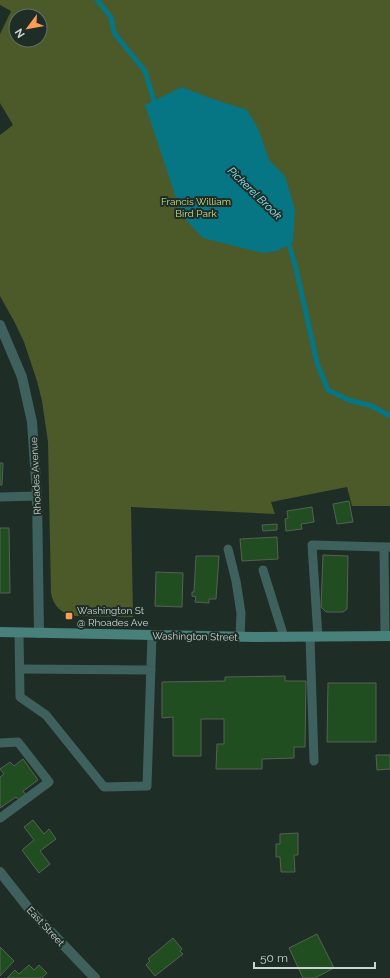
<svg xmlns="http://www.w3.org/2000/svg" width="390" height="978" viewBox="0 0 390 978" font-family="Raleway,sans-serif">
<style>
.green{fill:#4c5929;fill-rule:evenodd}
.water{fill:#067584}
.lines{fill:none;stroke-linecap:round;stroke-linejoin:round}
.stream{stroke:#067584;stroke-width:5}
.building{fill:#214e21;stroke:#566156}
.service{stroke:#3f615e;stroke-width:9}
.minor{stroke:#3f615e;stroke-width:10}
.tertiary{stroke:#3f615e;stroke-width:10}
.secondary{stroke:#48807b;stroke-width:10}
.poi-dot{fill:#fd9c56;stroke:#1f2d27;stroke-width:1.5}
.labels{text-anchor:middle;stroke-width:4;stroke-linejoin:round;paint-order:stroke}
.park-label{font-size:10px;fill:#c6df85;stroke:#1f2d27}
.street-label{font-size:10px;fill:#cbd4d0;stroke:#1f2d27}
.poi-label{font-size:10px;fill:#cbd4d0;stroke:#1f2d27;text-anchor:start}
.water-label{font-size:11px;font-style:italic;fill:#8aebfd;stroke:#1f2d27}
</style>
<rect width="100%" height="100%" fill="#1f2d27"/>
<!-- green -->
<path class="green" d="M0,0h390v506h-38l-5,-19 -76,15 4,12 -144,-7 2,110 -58,-1c-13,-2 -22,-10 -24,-23l-3,-151 -6,-41 -5,-20 -13,-39 -9,-19 -15,-27v-161l13,-10 -13,-22v-69l11,-23 -11,-6zM16,16h24v24h-24z"/>
<!-- water -->
<polygon class="water" points="182,87 210,98 247,110 258,128 269,160 285,176 295,210 293,242 277,251 262,253 203,238 182,216 145,105"/>
<g class="lines">
<!-- stream -->
<g class="stream">
<polyline points="97,0 111,17 114,33 145,71 156,107"/>
<polyline points="287,238 296,268 317,363 328,390 349,400 372,406 390,416"/>
</g>
</g>
<!-- building -->
<g class="building">
<polygon points="0,463 3,463 2,485 0,485"/>
<polygon points="349,501 353,522 337,524 333,504"/>
<polygon points="312,507 314,522 301,524 302,529 286,531 285,519 288,518 287,511"/>
<polygon points="277,524 277,530 263,531 262,525"/>
<polygon points="0,528 9,528 10,593 0,593"/>
<polygon points="277,537 278,559 242,561 240,539"/>
<polygon points="323,555 348,556 347,609 343,612 326,612 321,607"/>
<polygon points="196,556 219,556 216,599 209,599 209,603 195,602 196,597 192,596 192,592 194,592"/>
<polygon points="156,572 183,573 182,607 155,606"/>
<polygon points="285,676 285,681 306,681 305,747 294,747 294,758 262,759 262,769 216,769 217,744 224,744 224,719 201,719 201,756 173,756 173,717 162,718 162,682 225,681 225,677"/>
<polygon points="328,683 376,683 376,742 327,742"/>
<polygon points="376,755 390,755 390,769 377,770"/>
<polygon points="23,759 38,780 23,791 26,795 19,800 16,797 0,808 0,777 4,774 0,769 10,762 14,766"/>
<polygon points="33,820 44,834 49,829 56,839 40,851 50,864 39,873 22,850 34,840 24,827"/>
<polygon points="298,833 298,855 294,855 295,872 281,872 280,857 276,857 276,844 280,844 280,834"/>
<polygon points="317,934 334,968 315,978 303,978 289,948"/>
<polygon points="173,938 182,949 180,951 183,954 155,976 146,965 150,961 148,959"/>
<polygon points="0,947 14,961 0,976"/>
<polygon points="29,965 34,970 39,965 47,973 42,978 7,978 15,970 19,974"/>
</g>
<g class="lines">
<!-- service -->
<g class="service">
<polyline points="0,497 37,496"/>
<polyline points="228,549 236,581 241,613 240,637"/>
<polyline points="263,570 284,637"/>
<polyline points="19,633 20,697 46,715 104,787 147,786 152,635"/>
<polyline points="385,636 384,547 389,547"/>
<polyline points="310,637 314,761"/>
<polyline points="318,637 312,545 384,547"/>
<polyline points="20,669 151,670"/>
<polyline points="0,743 18,742 49,782 0,818"/>
</g>
<!-- minor -->
<polyline class="minor" points="0,325 22,377 32,422 37,496 39,633"/>
<!-- tertiary -->
<polyline class="tertiary" points="0,872 30,910 95,978"/>
<!-- secondary -->
<polyline class="secondary" points="0,632 255,637 390,636"/>
</g>
<!-- markers -->
<rect class="poi-dot" x="65" y="612" width="8" height="8" rx="2"/>
<g class="labels">
<!-- park labels -->
<g class="park-label">
<text x="196" y="205">Francis William<tspan x="196" dy="12">Bird Park</tspan></text>
</g>
<!-- street labels -->
<g class="street-label">
<text transform="translate(35 476) rotate(-93)" y="4">Rhoades Avenue</text>
<text transform="translate(195 636) rotate(1)" y="4">Washington Street</text>
<text transform="translate(46 926) rotate(47)" y="4">East Street</text>
</g>
<!-- poi labels -->
<g class="poi-label">
<text x="77" y="614">Washington St<tspan x="77" dy="12">@ Rhoades Ave</tspan></text>
</g>
<!-- water labels -->
<g class="water-label">
<text transform="translate(255 193) rotate(44)" y="4">Pickerel Brook</text>
</g>
</g>
<!-- north arrow -->
<g transform="translate(28 28) rotate(238)"><circle r="19" fill="#1f2d27" stroke="#64706b"/>
<path d="M0-3L7 15L0 10L-7 15Z" fill="#fd9c56"/>
<text y="-6" font-size="11" font-weight="bold" text-anchor="middle" fill="#cbd4d0">N</text>
</g>
<!-- scale -->
<path d="M254 962v6h121v-6" fill="none" stroke="#cbd4d0" stroke-width="2"/>
<text x="260" y="962" font-size="12" fill="#cbd4d0" stroke="#1f2d27" stroke-width="3" paint-order="stroke">50 m</text>
</svg>
